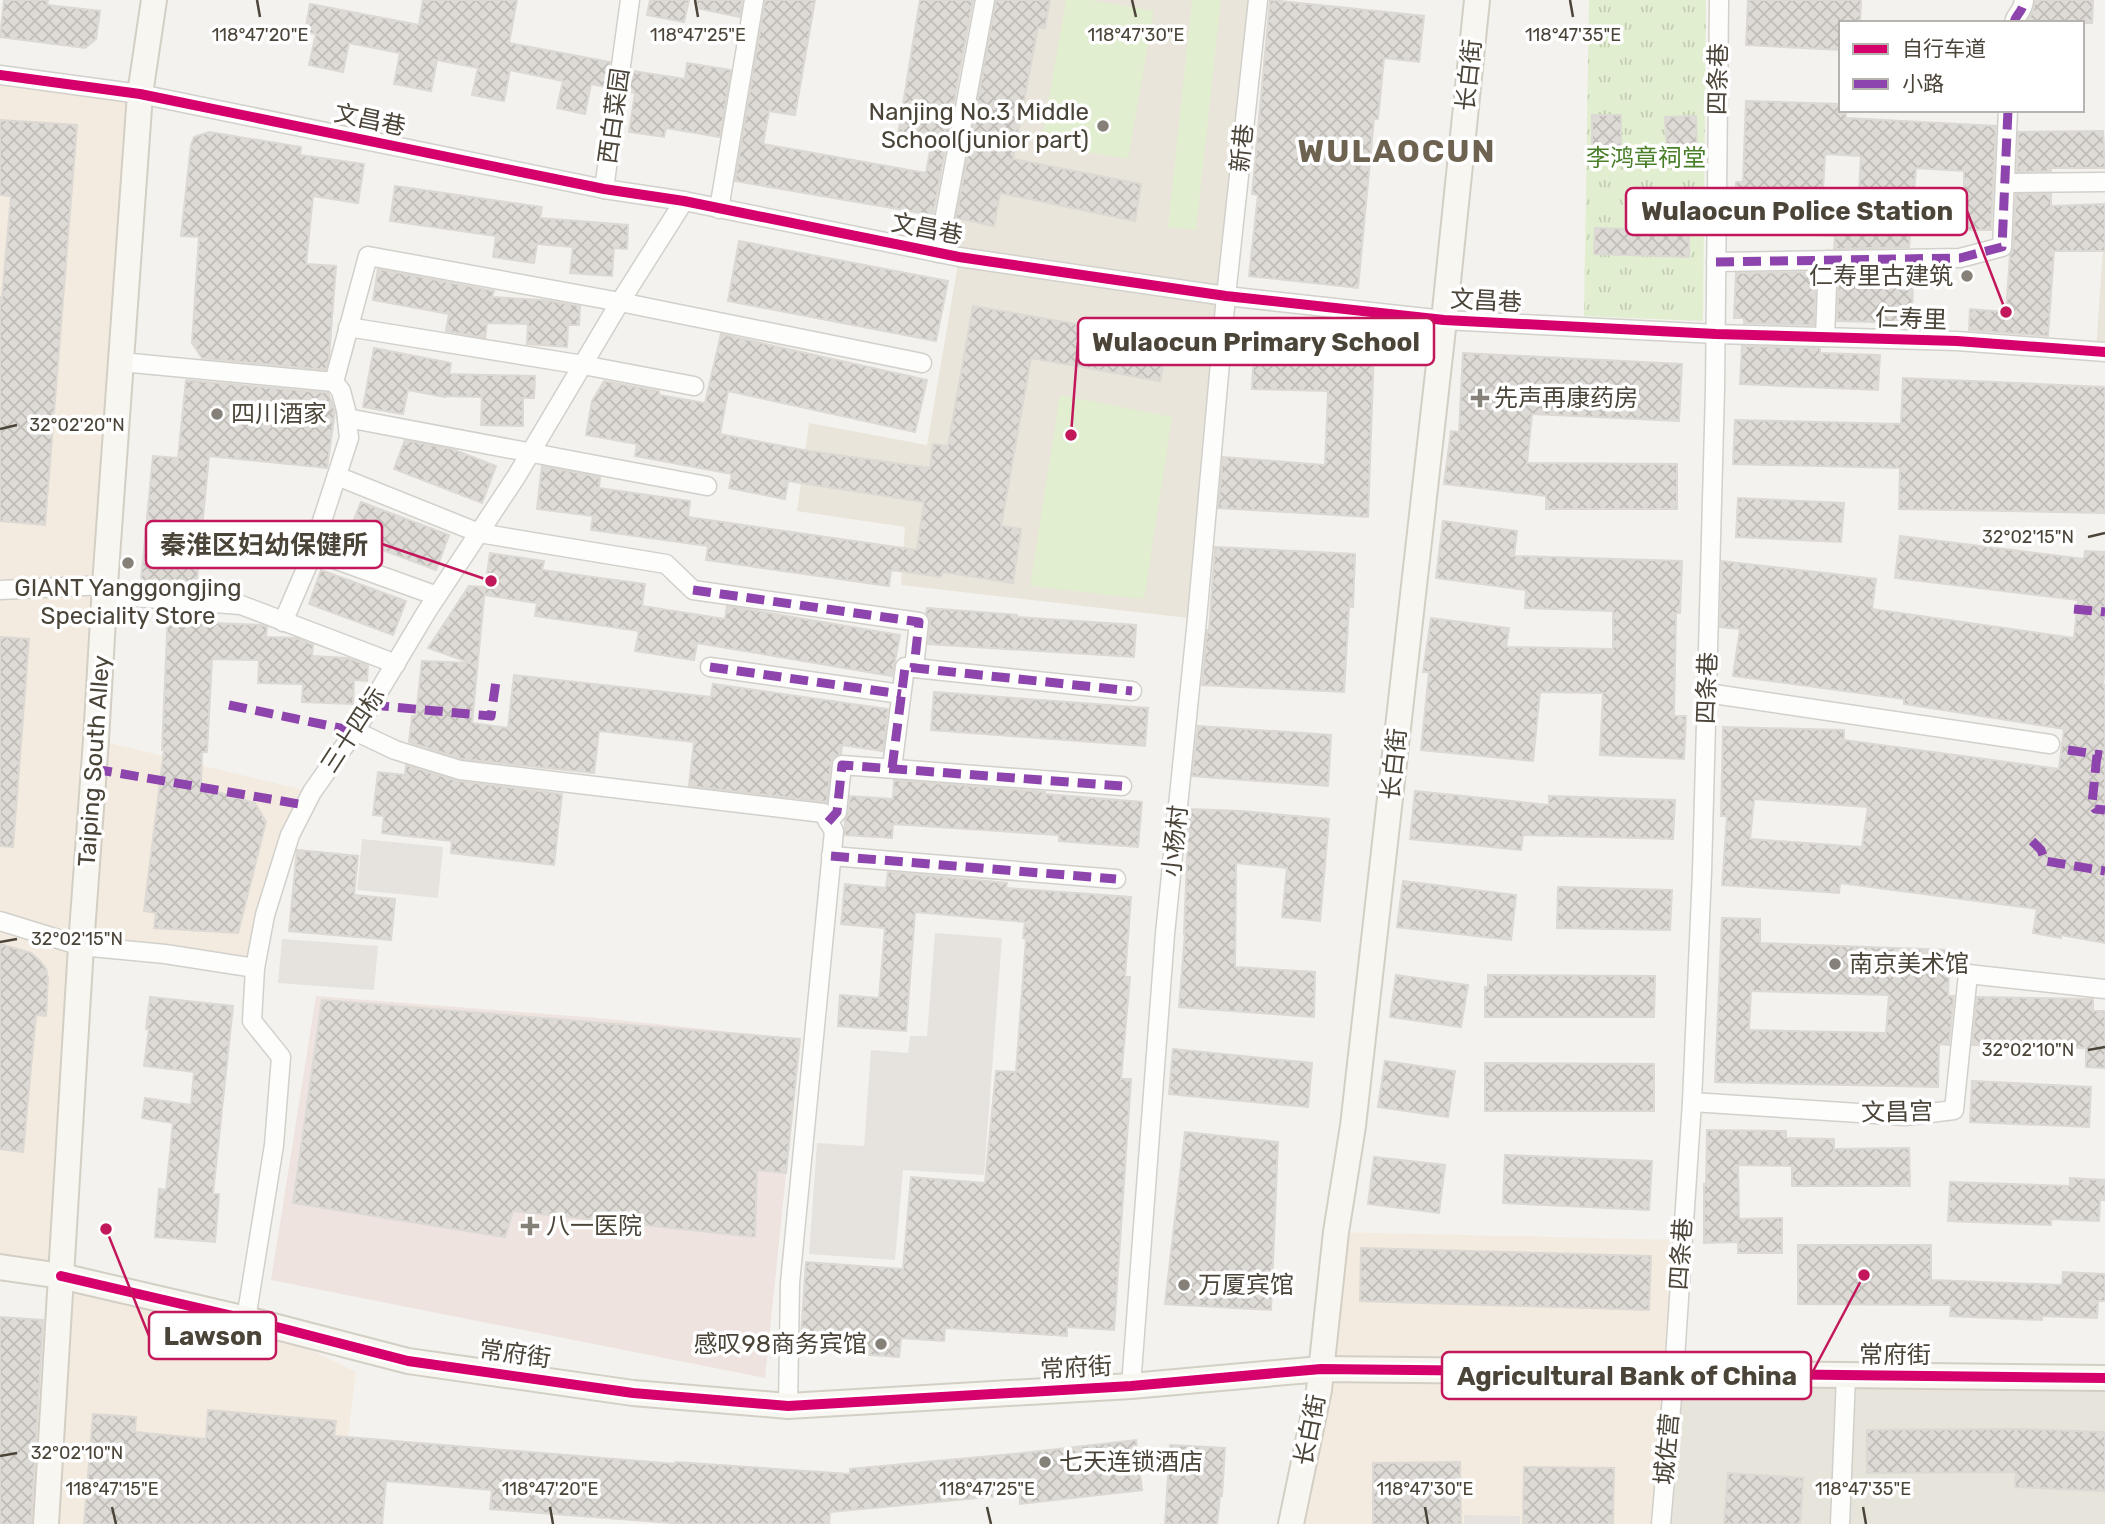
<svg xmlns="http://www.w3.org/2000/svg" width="2105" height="1524" viewBox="0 0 2105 1524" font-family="Rubik,'Noto Sans SC',sans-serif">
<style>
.residential{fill:#e7e4dc}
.commercial{fill:#f3ebdf}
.education{fill:#eae5da}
.medical{fill:#eee3df}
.grass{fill:url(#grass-tufts)}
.pitch{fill:#e1eecf}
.parking{fill:#e6e3df}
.building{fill:url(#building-cross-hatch);stroke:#dcd9d4;stroke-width:2;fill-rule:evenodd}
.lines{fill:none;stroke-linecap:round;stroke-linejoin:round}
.street-casing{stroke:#d2d0cb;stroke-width:21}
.secondary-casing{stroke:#d3cfc5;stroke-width:28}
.street{stroke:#fdfdfc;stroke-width:18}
.secondary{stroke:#f7f6f1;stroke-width:24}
.quiet{stroke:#8e44ad;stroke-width:9;stroke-dasharray:18 9;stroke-linecap:butt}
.cycleway-casing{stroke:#fff;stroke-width:15}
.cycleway{stroke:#d6006c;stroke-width:10}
.ticks{fill:none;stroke:#4b4439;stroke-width:2.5}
.poi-dot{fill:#868178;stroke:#fff;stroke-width:2.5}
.labels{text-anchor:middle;stroke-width:7;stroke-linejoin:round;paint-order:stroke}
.street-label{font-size:24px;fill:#4b4439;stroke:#fff}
.poi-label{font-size:24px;fill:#4b4439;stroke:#fff;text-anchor:start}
.park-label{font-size:24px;fill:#4a7f2a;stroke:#fff}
.district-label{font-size:32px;font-weight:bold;letter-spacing:2px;fill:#6e6250;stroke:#fff}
.ticks-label{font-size:18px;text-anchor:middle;fill:#4b4439;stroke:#fff;stroke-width:7;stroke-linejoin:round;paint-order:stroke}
.leader{fill:none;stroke:#c2185b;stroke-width:2.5}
.callout-dot{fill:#c2185b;stroke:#fff;stroke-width:2.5}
.callout{fill:#fff;stroke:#c2185b;stroke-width:2.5}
.callout-label{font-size:26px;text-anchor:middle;font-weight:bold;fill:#4b4439}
</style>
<defs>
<pattern id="grass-tufts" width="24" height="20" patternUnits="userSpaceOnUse" patternTransform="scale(1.75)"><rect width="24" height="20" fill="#e1eecf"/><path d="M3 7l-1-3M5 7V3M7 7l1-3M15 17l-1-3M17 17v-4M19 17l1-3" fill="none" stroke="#c3cdb2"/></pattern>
<pattern id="building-cross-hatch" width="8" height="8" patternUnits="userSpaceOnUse" patternTransform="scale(1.75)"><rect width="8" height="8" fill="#dedbd6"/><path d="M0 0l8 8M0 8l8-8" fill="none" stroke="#c0bdb8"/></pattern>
</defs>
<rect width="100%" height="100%" fill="#f4f2ee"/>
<!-- residential -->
<polygon class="residential" points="2105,1378 2105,1524 1291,1524 1319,1390"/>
<!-- commercial -->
<g class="commercial">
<polygon points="0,75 140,94 97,740 312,792 255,968 81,946 61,1276 246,1319 356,1372 337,1524 46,1524 61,1277 0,1267"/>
<polygon points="1336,1232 1681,1240 1661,1524 1291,1524"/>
</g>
<!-- education -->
<g class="education">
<polygon points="985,0 1258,0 1197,619 901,585 905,527 797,511 809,423 927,445 959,258 938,253"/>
<polygon points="2105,217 2105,352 2096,351"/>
</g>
<!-- medical -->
<polygon class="medical" points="316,996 598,1018 800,1039 765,1378 271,1280"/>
<!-- grass -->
<polygon class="grass" points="1589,0 1706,0 1703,321 1584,316"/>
<!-- pitch -->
<g class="pitch">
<polygon points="1066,0 1091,0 1154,11 1128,159 1041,144"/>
<polygon points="1192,0 1221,0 1196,230 1168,227"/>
<polygon points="1060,395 1172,417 1144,599 1030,586"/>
</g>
<!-- parking -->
<g class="parking">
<polygon points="362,839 443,847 438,898 357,890"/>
<polygon points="935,933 1002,938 984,1175 903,1170 895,1260 809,1254 817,1143 864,1146 871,1050 908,1053 910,1036 927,1036"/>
<polygon points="282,939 378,946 374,990 278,983"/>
<polygon points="1464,1515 1520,1516 1520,1524 1464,1524"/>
</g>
<!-- building -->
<g class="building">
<polygon points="4,0 48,0 47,5 100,11 96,39 85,48 0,37"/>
<polygon points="423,0 517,0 509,43 610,62 606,87 591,84 585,114 557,108 563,81 510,70 504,101 472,95 478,68 437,60 431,91 394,84 400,53 349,43 343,72 309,65 316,34 305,32 310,4 419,25"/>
<polygon points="650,0 689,0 684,22 647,15"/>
<polygon points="697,0 742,0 740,17 696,8"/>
<polygon points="765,0 815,0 795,115 769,111 763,144 926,173 932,140 898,135 920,0 973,0 933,215 735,181"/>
<polygon points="996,0 1050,0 1045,28 1038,27 1013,159 1141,184 1135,221 1000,193 994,226 956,218"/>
<polygon points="1270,0 1424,16 1419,62 1384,58 1378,119 1374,119 1358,288 1249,276 1258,195 1252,194"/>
<polygon points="1748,0 1861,0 1860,23 1841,23 1841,50 1746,45"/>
<polygon points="2035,0 2093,0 2092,23 2026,23 2033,11"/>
<polygon points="687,63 731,70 720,137 666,128 664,137 629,132 635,93 629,92 632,71 685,79"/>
<path d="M1746,101l95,3v6h5v8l150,8 -5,104h-27v-59l-48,-3 -7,79 -75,2 1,-13 -101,-5 2,-49h7zM1825,154l36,2 -2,37 -36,-3z"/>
<polygon points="1592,115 1621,115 1621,152 1592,153"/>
<polygon points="1696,116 1697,153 1667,155 1665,117"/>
<polygon points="0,120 77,125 45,525 0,521 0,297 2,297 11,196 0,195"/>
<polygon points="2103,131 2105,168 2051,168 2051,171 2017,172 2018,132"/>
<polygon points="209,132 301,147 300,155 364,164 358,203 313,196 306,264 336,266 329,358 326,370 202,358 192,343 199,237 181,236 191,145 194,137"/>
<polygon points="395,186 542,207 540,218 628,225 627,249 614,248 612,276 570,273 573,247 537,244 534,263 493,257 496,236 390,221"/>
<polygon points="2016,194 2051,194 2051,206 2105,204 2105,251 2054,251 2048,336 1969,330 1970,309 2006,312 2010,255 2013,248"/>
<polygon points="1595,228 1689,231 1689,257 1594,254"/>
<polygon points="739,241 948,281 936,341 728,301"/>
<polygon points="378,269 494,291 492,297 543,300 580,306 579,325 568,325 567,347 527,344 528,324 487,323 485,338 446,331 449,314 373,300"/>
<polygon points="1907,270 1906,275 1913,275 1912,323 1837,321 1839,271"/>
<polygon points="1816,272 1814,325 1744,323 1744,318 1734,318 1736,273"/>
<polygon points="973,306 1168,340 1160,381 1031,358 1001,526 1021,529 1013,583 943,572 941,577 891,570 889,586 706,560 708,546 591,530 593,516 537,509 542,466 600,477 599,488 690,501 688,517 917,550 924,502 788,481 785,499 729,488 732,474 635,456 637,444 586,435 592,401 604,381 659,391 659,395 705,403 721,334 927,380 915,432 728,391 720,434 809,451 930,468 933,444 948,446"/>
<polygon points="1254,345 1374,349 1368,517 1218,508 1223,457 1325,465 1328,391 1252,389"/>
<polygon points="1742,346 1820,348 1820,353 1880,355 1878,390 1740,384"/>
<polygon points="374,348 451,363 449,374 535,376 534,398 523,398 523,426 481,425 482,397 445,396 445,397 408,390 403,414 363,407"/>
<polygon points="1463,353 1682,364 1679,421 1532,414 1527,463 1677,464 1677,509 1546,509 1546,496 1444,484 1451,431 1459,432"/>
<polygon points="1903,378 2105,387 2105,513 1899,509 1900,468 1733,464 1735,420 1901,424"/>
<polygon points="186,380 328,393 335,411 327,468 209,456 196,590 169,588 170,582 141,580 153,456 178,458"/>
<polygon points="405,440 452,449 496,466 482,503 394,469"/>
<polygon points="1738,498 1844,503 1841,542 1736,537"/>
<polygon points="361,502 449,535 436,570 347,537"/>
<polygon points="1443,521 1517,531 1514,556 1682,561 1680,613 1676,613 1674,716 1686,716 1684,759 1600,755 1603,693 1540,692 1533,761 1421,750 1429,672 1423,672 1431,618 1509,628 1506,647 1613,649 1613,611 1525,608 1526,590 1436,578"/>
<path d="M1900,536l184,23 1,-8 20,1v114l-2,19h2v258l-44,-8v3l-28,-5 4,-24 -197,-26 -1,10 -117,-8 5,-69h-6l2,-89 121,3v10l215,29 5,-40 -160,-25v-5l-171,-23 7,-47 -20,-2 2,-66 154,18 -4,30 202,29 4,-38 -183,-22zM1754,799l114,8 -6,40 -112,-8z"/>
<polygon points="1215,547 1355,554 1353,607 1349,607 1344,692 1202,685 1207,630 1209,630"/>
<polygon points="490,553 544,561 542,570 645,584 642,606 725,619 727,606 900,635 892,676 697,643 694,660 635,651 639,631 535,616 537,603 484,595"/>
<polygon points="321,570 406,601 393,635 309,604"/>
<polygon points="469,586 485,587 472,723 508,728 514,675 711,697 713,684 888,709 883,751 842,745 841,754 833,758 831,763 827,802 689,786 694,742 599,731 594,773 462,759 409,742 412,716 416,716 422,661 471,663 428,648"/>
<polygon points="927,608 1017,615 1017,617 1136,625 1134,657 928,644 930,623 926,613"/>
<polygon points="168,611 215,614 214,623 261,625 267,627 266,637 297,638 313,645 312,656 347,658 368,665 367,681 354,680 353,704 302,702 303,684 258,683 259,660 212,659 207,752 202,752 201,787 255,803 266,822 238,933 154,928 156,913 144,911 164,750 162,750"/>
<polygon points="0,637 29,639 13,847 0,846"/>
<polygon points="934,692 1148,708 1145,746 931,730"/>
<polygon points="1198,726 1331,735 1328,786 1192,776"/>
<polygon points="406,765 458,781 562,794 554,865 451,853 452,841 382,833 384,816 373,815 378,772 405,775"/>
<polygon points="894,780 1045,792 1045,794 1142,802 1138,847 1059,841 1059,835 893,824 892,838 845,835 845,820 848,813 850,796 893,799"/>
<polygon points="1415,791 1549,805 1549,796 1675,800 1673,839 1523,835 1521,850 1410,839"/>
<polygon points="1189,809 1241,811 1329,819 1320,921 1282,917 1287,868 1236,863 1235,967 1315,972 1314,1017 1179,1007 1185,934 1184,934"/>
<polygon points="297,850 358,856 354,895 395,899 391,940 289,931"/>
<polygon points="888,872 1007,883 1006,888 1131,897 1125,977 1130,977 1121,1079 1131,1079 1114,1330 1067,1327 1067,1336 945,1328 944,1341 901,1338 899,1357 800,1350 806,1262 903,1269 911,1177 985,1183 996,1071 1016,1072 1026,939 1023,938 1025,922 915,912 906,1031 838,1026 840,995 879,998 885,928 841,924 845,884 886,888"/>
<polygon points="1403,881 1516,895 1511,940 1397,927"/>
<polygon points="1558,887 1672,890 1670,930 1557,928"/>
<path d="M1722,918l38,1v24l190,7 -2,46h6l-5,49 -10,-1 -1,43 -223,-5zM1751,991l138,4 -3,38 -137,-3z"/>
<polygon points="0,944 31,953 40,961 46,969 48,979 46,1016 36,1015 23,1152 0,1149"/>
<polygon points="1396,975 1468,985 1461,1027 1390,1017"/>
<polygon points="1488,975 1655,976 1654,1017 1485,1017 1485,987 1488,988"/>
<polygon points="150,997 233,1006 213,1194 219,1194 215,1242 155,1237 159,1189 166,1190 173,1123 142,1118 145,1098 191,1105 194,1072 144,1066 149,1029 146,1029"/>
<polygon points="1977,997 2093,999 2093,1011 2105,1011 2105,1068 2086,1067 2086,1048 1972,1045"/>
<polygon points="322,1000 800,1039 786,1173 757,1170 755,1237 513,1211 505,1237 293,1203"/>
<polygon points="1173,1049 1312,1063 1308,1107 1169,1094"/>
<polygon points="1385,1061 1455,1071 1448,1117 1378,1107"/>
<polygon points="1485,1063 1654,1064 1654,1111 1485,1111"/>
<polygon points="1972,1081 2091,1087 2089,1127 1970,1122"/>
<polygon points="1707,1130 1786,1131 1786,1138 1834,1139 1834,1149 1909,1148 1910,1186 1792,1186 1792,1166 1738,1165 1739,1219 1782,1218 1782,1253 1738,1253 1738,1242 1704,1243 1704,1184 1706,1184"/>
<polygon points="1185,1132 1278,1142 1271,1310 1165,1304"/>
<polygon points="1505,1155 1652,1161 1649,1210 1503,1203"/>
<polygon points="1374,1157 1445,1165 1439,1213 1368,1204"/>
<polygon points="2070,1178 2105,1180 2105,1200 2100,1200 2099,1221 2051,1219 2051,1225 1948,1221 1950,1182 2070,1186"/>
<polygon points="1798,1245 1931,1245 1931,1280 2062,1285 2063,1272 2105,1274 2105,1301 2098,1301 2097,1318 2042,1316 2042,1320 1950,1316 1951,1305 1798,1304"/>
<polygon points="1361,1248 1651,1256 1649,1310 1360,1301"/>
<polygon points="0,1317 43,1320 31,1524 0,1524"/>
<polygon points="208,1410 336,1421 334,1436 676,1464 676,1462 850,1474 850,1469 1013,1454 1136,1440 1142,1490 1020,1504 1020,1494 830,1512 829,1524 686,1524 490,1509 492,1490 386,1481 382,1524 84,1524 93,1414 136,1417 135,1432 206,1439"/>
<polygon points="2019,1429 2105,1432 2105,1491 2015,1487 2016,1472 1867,1473 1867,1430"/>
<polygon points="1170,1445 1225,1448 1222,1496 1220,1496 1217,1524 1165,1524"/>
<polygon points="1460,1462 1461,1524 1373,1524 1373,1463"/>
<polygon points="1524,1467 1614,1468 1613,1524 1523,1524"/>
<polygon points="1728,1473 1803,1478 1800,1524 1724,1524"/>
</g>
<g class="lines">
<defs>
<g id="street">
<path d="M2014,23c1,-9 9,-10 10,-23"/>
<polyline points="0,75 140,94 604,189 684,201 959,257 1226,296 1444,320 1716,334 1957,341 2105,352"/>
<polyline points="2005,183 2105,182"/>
<polyline points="604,189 630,0"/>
<polyline points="719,209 754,0"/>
<polyline points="938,253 985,0"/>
<polyline points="1716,262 1960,258 2002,247 2008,110"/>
<polyline points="348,327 583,365 694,386"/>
<polyline points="1825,337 1828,260"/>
<polyline points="121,362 334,382 368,256 620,302 922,363"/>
<polyline points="347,418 707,486"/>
<polyline points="337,476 479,533 666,564 693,590 919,622 914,668"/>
<polyline points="312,551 437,596"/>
<polyline points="0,590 105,585"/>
<polyline points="105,595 241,605 396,664"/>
<polyline points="283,622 308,564 349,438 346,410 341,391 334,382"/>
<polyline points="710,667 901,694"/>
<polyline points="1707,693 2050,744"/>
<polyline points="355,731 395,750 460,770 823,813 834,831 790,1283 788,1406"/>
<polyline points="892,768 905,667 1132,691"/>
<polyline points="828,822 837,812 842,765 1122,786"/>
<polyline points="831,856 1116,879"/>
<polyline points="0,921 81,946 165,954 255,968"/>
<polyline points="1692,1102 1905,1116 1954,1110 1968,974 2105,989"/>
<polyline points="246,1319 274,1145 281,1057 252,1021 255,968 265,915 290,835 312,792 355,731 427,611 516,477 620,302 684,201"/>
<polyline points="1131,1386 1165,934 1197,619 1226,296 1258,0"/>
<polyline points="1661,1524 1674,1374 1692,1102 1702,872 1715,389 1719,0"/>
<polyline points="1840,1524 1846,1376"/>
</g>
<g id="secondary">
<polyline points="0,1267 61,1276 246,1319 408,1361 633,1393 788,1406 1131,1386 1321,1369 2105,1378"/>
<polyline points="46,1524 81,946 96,740 105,585 140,94 154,0"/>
<polyline points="1291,1524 1319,1390 1336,1232 1353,1126 1444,320 1477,0"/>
</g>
</defs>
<!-- street casing -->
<use href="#street" class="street-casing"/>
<!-- secondary casing -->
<use href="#secondary" class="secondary-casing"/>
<!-- street -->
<use href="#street" class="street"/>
<!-- secondary -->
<use href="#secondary" class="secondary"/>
<!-- quiet -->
<g class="quiet">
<path d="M2014,23c1,-9 9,-10 10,-23"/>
<polyline points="1716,262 1960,258 2002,247 2008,110"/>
<polyline points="693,590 919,622 914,668"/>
<polyline points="2074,609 2105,612"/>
<polyline points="710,667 901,694"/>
<polyline points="229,705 355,731"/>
<polyline points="371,705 491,716 496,681"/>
<polyline points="2068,750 2102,755"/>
<polyline points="2097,755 2092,804 2095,809 2105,810"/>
<polyline points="892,768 905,667 1132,691"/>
<polyline points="94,769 305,805"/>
<polyline points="828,822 837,812 842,765 1122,786"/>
<polyline points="2032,841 2041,850 2045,861 2105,871"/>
<polyline points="831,856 1116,879"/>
</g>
<defs>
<g id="cycleway">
<polyline points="0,75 140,94 604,189 684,201 959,257 1226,296 1444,320 1716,334 1957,341 2105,352"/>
<polyline points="61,1276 246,1319 408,1361 633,1393 788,1406 1131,1386 1321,1369 2105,1378"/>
</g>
</defs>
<!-- cycleway casing -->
<use href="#cycleway" class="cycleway-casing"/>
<!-- cycleway -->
<use href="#cycleway" class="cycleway"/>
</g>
<!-- ticks -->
<path class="ticks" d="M257,0l3,17M695,0l3,17M1132,0l4,17M1570,0l3,17M0,429l17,-4M2088,537l17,-4M0,942l17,-3M2088,1050l17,-3M0,1456l17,-3M112,1507l4,17M550,1507l3,17M987,1507l4,17M1425,1507l3,17M1863,1507l3,17"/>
<!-- markers -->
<g class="poi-dot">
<circle cx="1103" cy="126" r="7"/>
<circle cx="1967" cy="276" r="7"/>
<path d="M1476.5 387.5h7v7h7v7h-7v7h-7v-7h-7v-7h7z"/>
<circle cx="217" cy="414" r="7"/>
<circle cx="128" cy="563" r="7"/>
<circle cx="1835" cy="964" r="7"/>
<path d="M526.5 1215.5h7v7h7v7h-7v7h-7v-7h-7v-7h7z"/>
<circle cx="1184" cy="1285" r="7"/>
<circle cx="881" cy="1344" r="7"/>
<circle cx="1045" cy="1462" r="7"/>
</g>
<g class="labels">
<!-- street labels -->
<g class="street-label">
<text transform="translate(1469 75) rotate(-84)" y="8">长白街</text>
<text transform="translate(1718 79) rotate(-89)" y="8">四条巷</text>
<text transform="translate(614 116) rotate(-82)" y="8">西白菜园</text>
<text transform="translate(370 120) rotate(12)" y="8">文昌巷</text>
<text transform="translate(1242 148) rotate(-84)" y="8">新巷</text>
<text transform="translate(927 229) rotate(11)" y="8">文昌巷</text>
<text transform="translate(1486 301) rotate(3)" y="8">文昌巷</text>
<text transform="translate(1911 319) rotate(2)" y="8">仁寿里</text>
<text transform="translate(1707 688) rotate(-88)" y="8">四条巷</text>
<text transform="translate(353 730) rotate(-57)" y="8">三十四标</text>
<text transform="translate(94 761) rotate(-86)" y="8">Taiping South Alley</text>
<text transform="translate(1394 764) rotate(-84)" y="8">长白街</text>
<text transform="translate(1175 841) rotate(-84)" y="8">小杨村</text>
<text transform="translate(1897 1112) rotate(-1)" y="8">文昌宫</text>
<text transform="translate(1681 1254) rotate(-86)" y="8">四条巷</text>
<text transform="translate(515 1354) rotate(8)" y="8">常府街</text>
<text x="1895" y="1363">常府街</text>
<text transform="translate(1076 1368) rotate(-3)" y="8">常府街</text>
<text transform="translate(1310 1430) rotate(-79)" y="8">长白街</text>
<text transform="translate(1667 1449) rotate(-85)" y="8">城佐营</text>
</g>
<!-- poi labels -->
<g class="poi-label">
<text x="1089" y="120" text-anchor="end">Nanjing No.3 Middle<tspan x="1089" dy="28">School(junior part)</tspan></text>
<text x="1953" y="284" text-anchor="end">仁寿里古建筑</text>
<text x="1494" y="406">先声再康药房</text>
<text x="231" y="422">四川酒家</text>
<text x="128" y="596" text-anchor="middle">GIANT Yanggongjing<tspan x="128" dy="28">Speciality Store</tspan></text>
<text x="1849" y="972">南京美术馆</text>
<text x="546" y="1234">八一医院</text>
<text x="1198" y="1293">万厦宾馆</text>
<text x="867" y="1352" text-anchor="end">感叹98商务宾馆</text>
<text x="1059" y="1470">七天连锁酒店</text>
</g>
<!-- park labels -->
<g class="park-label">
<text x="1646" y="166">李鸿章祠堂</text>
</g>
<!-- district labels -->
<g class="district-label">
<text x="1397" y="162">WULAOCUN</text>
</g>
</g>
<g class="ticks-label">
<text x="260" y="41">118°47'20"E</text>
<text x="698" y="41">118°47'25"E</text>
<text x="1136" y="41">118°47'30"E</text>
<text x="1573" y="41">118°47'35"E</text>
<text x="77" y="431">32°02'20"N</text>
<text x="2028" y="543">32°02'15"N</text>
<text x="77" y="945">32°02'15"N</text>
<text x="2028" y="1056">32°02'10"N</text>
<text x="77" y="1459">32°02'10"N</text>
<text x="112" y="1495">118°47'15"E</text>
<text x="550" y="1495">118°47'20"E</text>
<text x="987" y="1495">118°47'25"E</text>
<text x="1425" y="1495">118°47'30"E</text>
<text x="1863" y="1495">118°47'35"E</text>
</g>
<!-- callouts -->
<path class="leader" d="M2006 312L1967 211M1071 435L1078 342M491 581L382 544M106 1229L149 1336M1864 1275L1811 1375"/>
<g class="callout-dot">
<circle cx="2006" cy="312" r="7"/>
<circle cx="1071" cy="435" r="7"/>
<circle cx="491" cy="581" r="7"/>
<circle cx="106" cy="1229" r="7"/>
<circle cx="1864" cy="1275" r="7"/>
</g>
<g class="callout">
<rect x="1626" y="188" width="341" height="47" rx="7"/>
<rect x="1078" y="318" width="356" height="47" rx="7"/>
<rect x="146" y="521" width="236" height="47" rx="7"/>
<rect x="149" y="1312" width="127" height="47" rx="7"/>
<rect x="1442" y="1352" width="369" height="47" rx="7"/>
</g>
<g class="callout-label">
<text x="1797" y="220">Wulaocun Police Station</text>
<text x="1256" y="351">Wulaocun Primary School</text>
<text x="264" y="554">秦淮区妇幼保健所</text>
<text x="213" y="1345">Lawson</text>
<text x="1627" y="1385">Agricultural Bank of China</text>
</g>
<!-- legend -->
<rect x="1839" y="21" width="245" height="91" fill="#ffffff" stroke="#b7b4b0" stroke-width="2"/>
<rect x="1853" y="44" width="35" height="10" fill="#d6006c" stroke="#b7b4b0" stroke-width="2"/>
<text x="1902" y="56" font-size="21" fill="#4b4439">自行车道</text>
<rect x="1853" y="79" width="35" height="10" fill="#8e44ad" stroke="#b7b4b0" stroke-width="2"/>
<text x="1902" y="91" font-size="21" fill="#4b4439">小路</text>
</svg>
